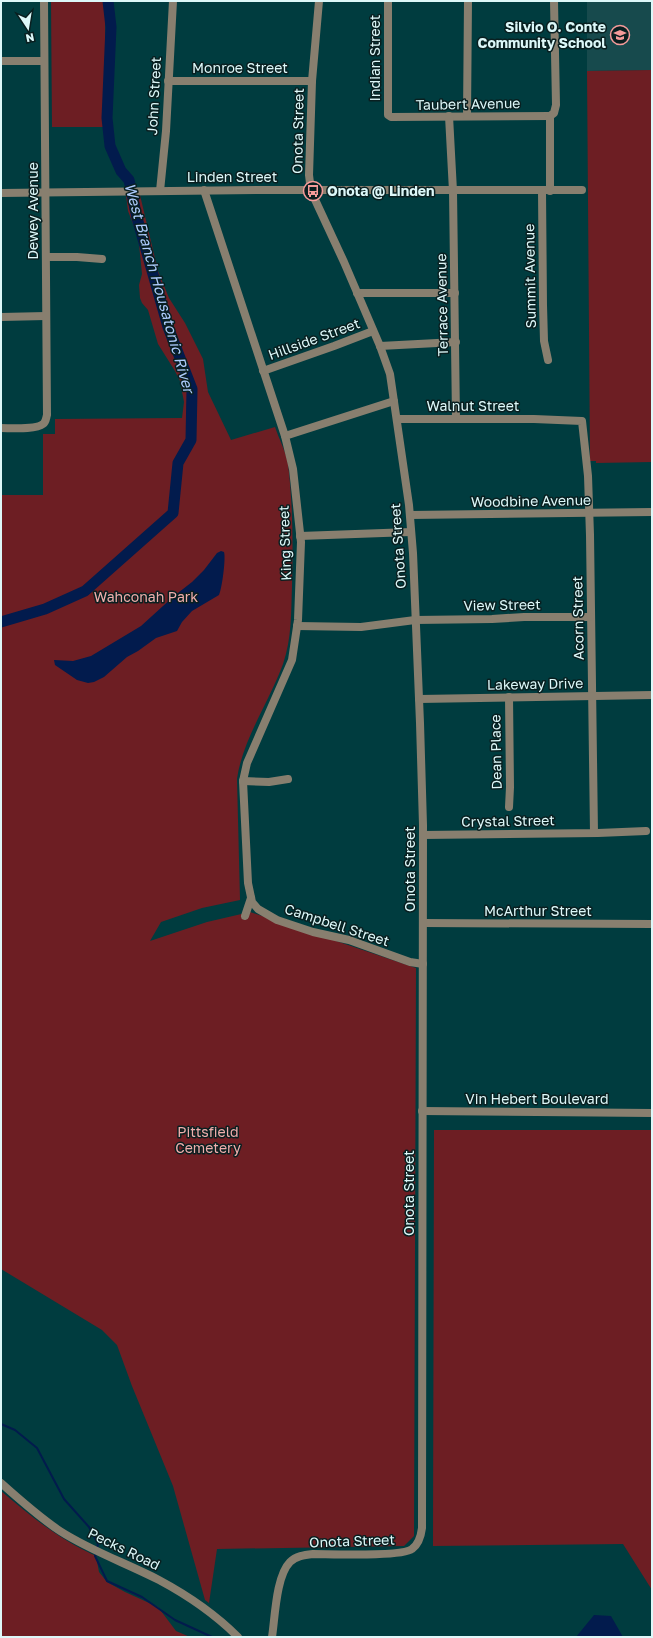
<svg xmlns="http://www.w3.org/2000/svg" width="653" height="1638" viewBox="0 0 653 1638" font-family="'Golos Text',sans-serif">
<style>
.built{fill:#174a4d}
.green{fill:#6d1e23}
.water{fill:#021b4d}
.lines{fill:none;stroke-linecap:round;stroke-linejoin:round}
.stream{stroke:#021b4d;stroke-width:2}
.river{stroke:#021b4d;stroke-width:11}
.minor{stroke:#887f6f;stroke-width:8}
.labels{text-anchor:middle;stroke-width:3;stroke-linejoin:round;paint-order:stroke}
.poi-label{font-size:14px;font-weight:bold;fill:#ddf8f9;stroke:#091f20;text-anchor:end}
.street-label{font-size:14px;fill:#ddf8f9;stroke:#091f20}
.park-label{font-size:14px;fill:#f0aeac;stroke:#091f20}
.water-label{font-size:15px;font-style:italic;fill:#adcbfc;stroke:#091f20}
</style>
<rect width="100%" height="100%" fill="#003c3f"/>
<!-- built -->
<polygon class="built" points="587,1 652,1 652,70 587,71"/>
<!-- green -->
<g class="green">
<polygon points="51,1 105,1 106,127 52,127"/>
<polygon points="652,70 652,462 596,463 596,461 590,461 587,71"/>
<path d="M126,195h14l18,76 11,27 16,25 18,36 5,33 23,48 44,-13c4,12 11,25 13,37 5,40 5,81 4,122 -1,26 0,52 -9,78 -13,36 -41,77 -46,115l3,121 -38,8 -41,14 -11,19 57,-19 43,-10 166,56 -2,568 -10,10 -187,3 -8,54 -4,-3 -32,-114 -41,-100 -15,-41 -15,-15 -101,-61v-774h42v-61h12v-15l127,-1 2,-16 -4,-21 -5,-10 -17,-27 -10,-34 -6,-7 -2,-5 -1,-13 3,-11 -3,-30 -2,-10 -9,-23z"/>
<polygon points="434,1130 652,1130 652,1590 623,1544 433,1546"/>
<path d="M1,1491c32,27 56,47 95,65l3,16 8,10 18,10 33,15 18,24 14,6h-189z"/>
</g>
<!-- water -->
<g class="water">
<path d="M221,551l3,1c2,6 -2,37 -5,43l-27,16 -10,11 -5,9 -21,7 -18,13 -11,6 -23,20 -10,5 -6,1 -11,-3 -22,-15 -1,-5 19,1 18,-5 50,-30 33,-30 18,-14 12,-12 13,-17z"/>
<polygon points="594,1615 611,1616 623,1637 576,1637"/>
</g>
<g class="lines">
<!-- stream -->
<g class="stream">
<polyline points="1,1424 15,1430 37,1448 64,1499 89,1527 98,1544 97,1548"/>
<polyline points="96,1553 95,1556 107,1581 142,1597 175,1620 212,1637"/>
</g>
<!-- river -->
<polyline class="river" points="1,622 45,609 85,591 173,513 178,463 191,440 192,389 168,327 137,218 129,180 121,171 110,146 107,118 111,27 108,1"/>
<!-- minor -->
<g class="minor">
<polyline points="388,1 388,115 391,117 550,116"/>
<polyline points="1,61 43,61"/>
<polyline points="168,81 312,81"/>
<polyline points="449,116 453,191 456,419"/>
<polyline points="467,116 468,1"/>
<polyline points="550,116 554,113 556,105 554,1"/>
<polyline points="204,190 285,436 293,469 301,542 298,620 292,660 247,763 243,781 248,883 252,902 258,909 277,920 313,932 349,940 410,962 423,964"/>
<polyline points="160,191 166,131 173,1"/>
<polyline points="542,191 543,305 544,341 548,360"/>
<polyline points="550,191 550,116"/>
<polyline points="1,193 264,190 582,190"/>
<polyline points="46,257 77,257 102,259"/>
<polyline points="357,293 455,293"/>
<polyline points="1,317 46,316"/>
<polyline points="380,346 456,342"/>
<polyline points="263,371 334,346 373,331"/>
<polyline points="397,419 534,419 582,421 588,476 590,535 594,833"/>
<path d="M1,428c10,0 35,2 42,-4 3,-2 3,-6 4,-9l-3,-414"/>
<polyline points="285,436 394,401"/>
<polyline points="410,515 652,512"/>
<polyline points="300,536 411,532"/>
<polyline points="297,626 361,627 415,620 492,619 524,617 590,617"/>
<polyline points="509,697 510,787 509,807"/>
<polyline points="419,699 652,695"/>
<polyline points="243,781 269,782 288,779"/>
<polyline points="423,835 598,833 646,831"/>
<polyline points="245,916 251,898"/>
<polyline points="423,923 652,924"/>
<polyline points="422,1111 652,1113"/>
<path d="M1,1483c19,17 38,34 59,48 31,20 66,32 99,49 28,15 56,34 79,57"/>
<path d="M272,1637c3,-19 4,-61 18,-75 6,-6 14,-7 23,-8 17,0 89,3 99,-5 7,-5 9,-13 10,-21l1,-703 -3,-102 -7,-170 -4,-48 -19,-131 -10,-28 -36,-84 -33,-71 -2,-16 3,-94 7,-80"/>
</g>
</g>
<!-- icons -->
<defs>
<symbol id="school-ring" viewBox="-11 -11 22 22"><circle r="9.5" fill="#091f20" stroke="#f59b9a" stroke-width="1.5"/><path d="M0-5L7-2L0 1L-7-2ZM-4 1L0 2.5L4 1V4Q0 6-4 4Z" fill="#f59b9a"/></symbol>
<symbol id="bus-ring" viewBox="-11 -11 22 22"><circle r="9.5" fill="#091f20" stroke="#f59b9a" stroke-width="1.5"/><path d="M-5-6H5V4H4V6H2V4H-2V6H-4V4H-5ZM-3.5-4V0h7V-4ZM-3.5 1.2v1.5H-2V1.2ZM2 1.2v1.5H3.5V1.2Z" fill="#f59b9a"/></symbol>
</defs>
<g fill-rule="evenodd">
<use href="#school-ring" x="609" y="24" width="22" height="22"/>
<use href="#bus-ring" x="302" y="180" width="22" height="22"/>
</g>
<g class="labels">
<!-- poi labels -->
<g class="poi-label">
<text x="606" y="32">Silvio O. Conte<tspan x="606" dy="16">Community School</tspan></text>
<text x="327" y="196" text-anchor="start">Onota @ Linden</text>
</g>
<!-- street labels -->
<g class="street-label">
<text transform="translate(375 58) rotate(-90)" y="5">Indian Street</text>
<text x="240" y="73">Monroe Street</text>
<text transform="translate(154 96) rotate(-87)" y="5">John Street</text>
<text transform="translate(468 104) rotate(-1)" y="5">Taubert Avenue</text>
<text transform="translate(298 131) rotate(-89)" y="5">Onota Street</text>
<text x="232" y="182">Linden Street</text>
<text transform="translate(33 211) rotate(-90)" y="5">Dewey Avenue</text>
<text transform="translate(530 276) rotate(-91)" y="5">Summit Avenue</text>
<text transform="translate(442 305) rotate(-91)" y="5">Terrace Avenue</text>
<text transform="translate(314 339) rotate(-20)" y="5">Hillside Street</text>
<text x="473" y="411">Walnut Street</text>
<text transform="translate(531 501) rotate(-1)" y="5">Woodbine Avenue</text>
<text transform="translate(285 543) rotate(-92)" y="5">King Street</text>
<text transform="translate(398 546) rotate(-94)" y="5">Onota Street</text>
<text transform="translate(502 605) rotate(-1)" y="5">View Street</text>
<text transform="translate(578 618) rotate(-91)" y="5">Acorn Street</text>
<text transform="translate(535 684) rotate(-1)" y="5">Lakeway Drive</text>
<text transform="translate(496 752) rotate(-91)" y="5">Dean Place</text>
<text transform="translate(508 821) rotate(-1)" y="5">Crystal Street</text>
<text transform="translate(410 869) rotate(-90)" y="5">Onota Street</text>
<text x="538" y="916">McArthur Street</text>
<text transform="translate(337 925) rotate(18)" y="5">Campbell Street</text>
<text x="537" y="1104">Vin Hebert Boulevard</text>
<text transform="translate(409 1193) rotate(-90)" y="5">Onota Street</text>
<text transform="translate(352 1541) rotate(-2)" y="5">Onota Street</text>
<text transform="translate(124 1549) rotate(26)" y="5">Pecks Road</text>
</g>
<!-- park labels -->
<g class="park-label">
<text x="146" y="602">Wahconah Park</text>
<text x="208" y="1137">Pittsfield<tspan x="208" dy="16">Cemetery</tspan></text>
</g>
<!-- water labels -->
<g class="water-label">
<text transform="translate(159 288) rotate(74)" y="5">West Branch Housatonic River</text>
</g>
</g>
<!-- border -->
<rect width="653" height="1638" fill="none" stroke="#ddf8f9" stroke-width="4"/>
<!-- north arrow -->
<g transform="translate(28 28) rotate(168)" stroke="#091f20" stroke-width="3" paint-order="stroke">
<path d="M0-3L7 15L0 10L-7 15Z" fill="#ddf8f9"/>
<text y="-6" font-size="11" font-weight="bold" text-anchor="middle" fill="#ddf8f9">N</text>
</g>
</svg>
